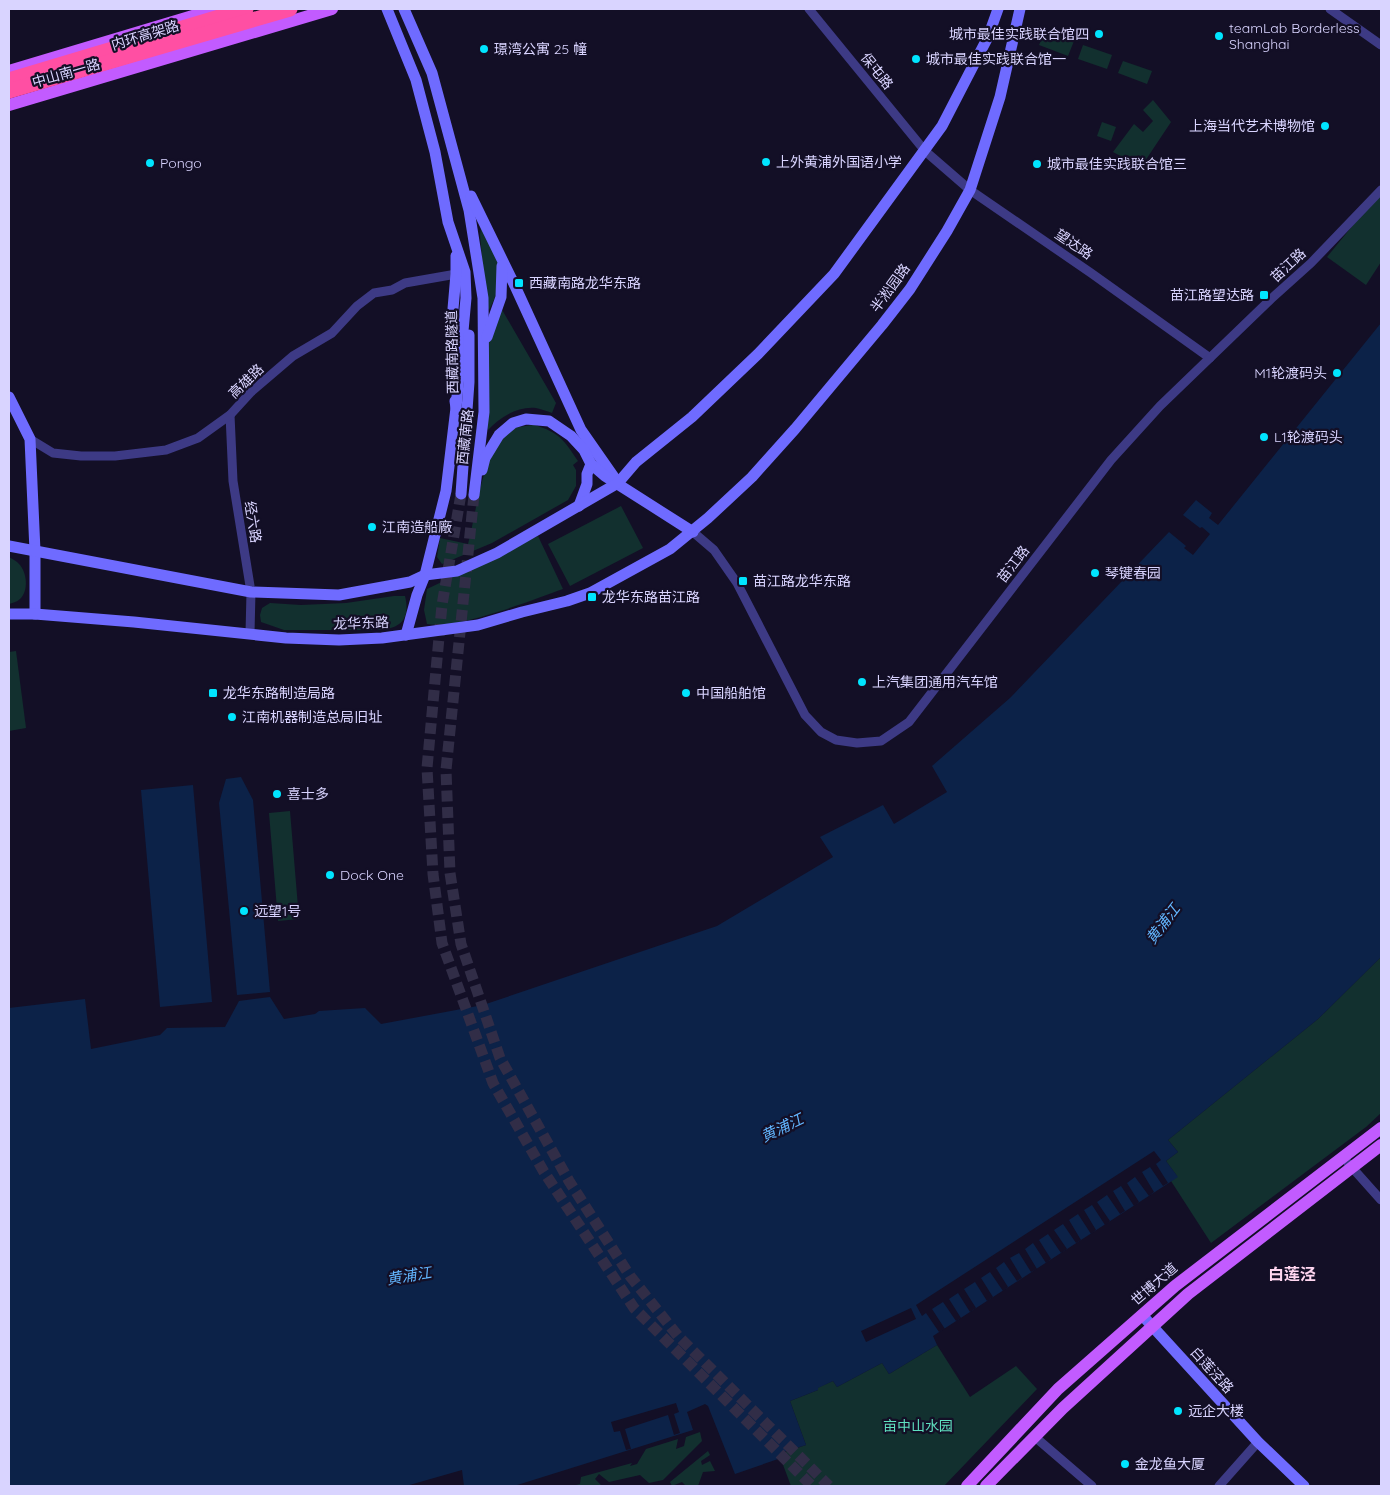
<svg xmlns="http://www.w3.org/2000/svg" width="1390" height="1495" viewBox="0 0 1390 1495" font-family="Quicksand,'Noto Sans SC',sans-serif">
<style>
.green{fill:#12302f}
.water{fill:#0c2248}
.pier{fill:#130f26}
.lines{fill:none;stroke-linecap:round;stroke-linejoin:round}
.secondary-tunnel{stroke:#312d47;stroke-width:11;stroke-dasharray:11 5.5;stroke-linecap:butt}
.street{stroke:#3d3a85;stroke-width:9}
.secondary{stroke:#6f6bff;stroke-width:11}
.primary{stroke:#c25bff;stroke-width:12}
.highway{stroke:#ff4fa3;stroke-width:15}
.poi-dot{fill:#00e5ff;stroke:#130f26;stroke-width:2}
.labels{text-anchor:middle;stroke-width:4.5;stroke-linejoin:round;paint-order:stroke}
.poi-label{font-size:14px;fill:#d9d4ff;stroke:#130f26;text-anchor:start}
.street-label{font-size:14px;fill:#d9d4ff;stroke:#130f26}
.park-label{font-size:14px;fill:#5fe0c0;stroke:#130f26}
.water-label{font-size:15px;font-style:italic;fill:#62b6ff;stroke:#130f26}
.quarter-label{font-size:16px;font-weight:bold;fill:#ffd6f0;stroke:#130f26}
</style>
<rect width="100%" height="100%" fill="#130f26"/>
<!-- green -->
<g class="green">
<polygon points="1045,31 1074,41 1068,56 1039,45"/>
<polygon points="1083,45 1112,55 1107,69 1078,59"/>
<polygon points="1123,61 1152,71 1147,84 1118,73"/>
<polygon points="1153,100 1171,122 1141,167 1113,152 1134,124 1143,132 1153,121 1143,110"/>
<polygon points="1102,122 1116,127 1111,141 1097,136"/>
<polygon points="1381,191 1381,262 1366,285 1327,257"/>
<polygon points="481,227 499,263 498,291 489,310 486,304 480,235"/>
<path d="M501,308l55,95 -4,10c-5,-2 -11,-4 -16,-5 -18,-2 -36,9 -48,22l-2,-8 2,-71 1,-13z"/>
<path d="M534,425c25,7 30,15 44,36l-5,4 3,5v16l-8,14 -76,43 -50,21 -5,-7 3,-19 28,6c8,-30 14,-88 37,-110 7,-7 19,-8 29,-9z"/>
<polygon points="621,506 643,548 570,586 548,544"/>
<path d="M538,536l25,53c-31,11 -106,41 -136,35l-3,-14 3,-21z"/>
<path d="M9,557c3,2 8,4 10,7 8,8 10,27 1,35 -3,3 -8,4 -11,5z"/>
<path d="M394,596h11c5,21 -2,31 -23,34h-98l-23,-8 -1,-7 2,-7 8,-5 31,2 45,-2z"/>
<polygon points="16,651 26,728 9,731 9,652"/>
<polygon points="290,811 299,919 278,921 269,813"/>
<polygon points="1381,957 1381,1113 1366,1127 1211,1243 1171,1181 1177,1176 1166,1161 1178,1152 1168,1140 1318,1019"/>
<polygon points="937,1345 970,1397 1016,1366 1037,1389 944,1486 791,1486 779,1454 806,1445 790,1401 818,1390 817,1388 833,1381 837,1387 882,1363 889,1374"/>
<polygon points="700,1432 702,1441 663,1480 649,1483 640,1475 609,1482 599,1474 595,1479 601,1485 596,1486 572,1486 580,1484 581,1477 632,1463 630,1466 637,1464 646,1449 678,1439 676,1449 684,1446 686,1437"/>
<polygon points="708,1451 710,1455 701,1461 702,1465 710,1461 715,1471 703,1472 698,1486 686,1486 682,1482 672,1486 670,1482"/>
</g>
<!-- water -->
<g class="water">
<polygon points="1381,323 1381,957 1318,1019 1168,1140 1178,1152 1166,1161 1178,1177 933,1336 937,1345 889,1374 882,1363 837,1387 833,1381 818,1388 818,1390 790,1401 806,1445 780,1453 781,1458 735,1474 708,1406 705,1404 687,1412 693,1430 514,1486 464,1486 462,1470 406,1486 9,1486 9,1008 85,999 91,1049 160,1035 167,1028 225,1027 239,1001 270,997 284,1019 315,1014 319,1011 365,1008 381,1024 483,1005 717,926 833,857 820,837 883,805 894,824 947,792 932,766 1010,698 1169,532 1186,546 1184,548 1193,555 1210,534 1202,527 1200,528 1183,515 1196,500 1212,513 1209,518 1218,525"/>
<polygon points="241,777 253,800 270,992 237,995 219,803 226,779"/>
<polygon points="193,785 212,1002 160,1007 141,790"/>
</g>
<!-- pier -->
<g class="pier">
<polygon points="1154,1151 1161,1160 1156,1164 1168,1183 1163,1186 1150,1167 1142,1172 1154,1192 1149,1196 1135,1177 1127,1183 1139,1202 1134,1206 1121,1186 1113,1191 1125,1211 1120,1214 1107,1195 1097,1202 1110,1221 1105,1225 1092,1205 1084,1210 1096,1230 1091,1234 1078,1214 1069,1220 1081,1240 1076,1243 1063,1224 1054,1230 1067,1249 1061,1253 1048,1234 1039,1240 1051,1259 1046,1263 1033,1243 1025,1249 1037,1269 1031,1272 1019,1253 1010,1258 1022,1278 1017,1281 1004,1262 996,1268 1008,1287 1003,1291 990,1272 981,1278 993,1297 987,1301 975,1282 964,1289 976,1308 970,1312 958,1293 949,1299 961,1318 956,1321 943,1302 932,1309 945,1329 939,1332 926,1313 922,1316 916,1305"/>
<polygon points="911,1308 916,1319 866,1342 861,1331"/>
<polygon points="676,1403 679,1412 674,1414 680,1433 674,1435 668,1415 625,1429 631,1449 626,1450 620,1431 614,1432 611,1422"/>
</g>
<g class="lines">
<!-- secondary-tunnel -->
<g class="secondary-tunnel">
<polyline points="461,494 442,605 427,768 433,874 442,943 493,1083 544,1172 634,1308 812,1486"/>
<polyline points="474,495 446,770 450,873 461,944 500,1058 569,1181 630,1276 678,1336 829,1486"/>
</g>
<!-- street -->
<g class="street">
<polyline points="809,9 925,151 970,190 1091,273 1210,358"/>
<polyline points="1330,9 1381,45"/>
<polyline points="230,415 233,481 251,592 250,633"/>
<polyline points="30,439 53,453 81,456 115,456 166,450 198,438 230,415 251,392 293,356 332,333 357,306 374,293 392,290 405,283 462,273"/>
<polyline points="693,532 714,550 737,583 805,715 821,732 836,740 857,743 881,741 909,722 1111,460 1160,406 1271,299 1311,263 1381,190"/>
<polyline points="1348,1163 1381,1200"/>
<polyline points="1035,1437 1092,1486"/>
<polyline points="1219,1486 1258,1442"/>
</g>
<!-- secondary -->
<g class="secondary">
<polyline points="387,9 416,80 435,152 448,222 465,272 466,298 456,408"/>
<polyline points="404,9 432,73 469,210 483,298 484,412 474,495"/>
<polyline points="471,196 515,286 581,430 618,483"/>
<polyline points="487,337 501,297 502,266"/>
<polyline points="453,380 451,332 456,274 456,256"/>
<polyline points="9,397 30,439 35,551 35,614"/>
<polyline points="482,470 485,458 499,435 513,423 526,419 549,421 571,436 584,450 591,464 605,476 693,532"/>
<polyline points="461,494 469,382 469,335"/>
<polyline points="579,506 587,484 587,474 591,464"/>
<polyline points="9,546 251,592 339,595 410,582 425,575 457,571 497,553 618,483 636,462 692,417 758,354 834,274 942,126 988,37 998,9"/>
<polyline points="9,614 35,614 134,622 286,638 339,640 382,638 478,625 522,612 567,601 590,593 670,549 708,518 752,477 795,429 882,325 910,289 947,231 970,190 1000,97 1020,9"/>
<polyline points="406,635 417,595 425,575 446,491 456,408 455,401"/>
<polyline points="1142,1315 1258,1442 1304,1486"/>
</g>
<!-- primary -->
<g class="primary">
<polyline points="9,71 216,9"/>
<polyline points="9,105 332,9"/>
<polyline points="967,1486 1058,1389 1175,1286 1381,1128"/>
<polyline points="986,1486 1063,1408 1188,1294 1381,1145"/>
</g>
<!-- highway -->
<g class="highway">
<polyline points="9,80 246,9"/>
<polyline points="9,91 290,9"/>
</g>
</g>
<!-- markers -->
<g class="poi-dot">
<circle cx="1099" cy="34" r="5"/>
<circle cx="1219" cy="36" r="5"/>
<circle cx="484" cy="49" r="5"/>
<circle cx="916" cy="59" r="5"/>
<circle cx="1325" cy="126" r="5"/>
<circle cx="766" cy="162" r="5"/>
<circle cx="150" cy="163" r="5"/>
<circle cx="1037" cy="164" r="5"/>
<rect x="514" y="278" width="10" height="10" rx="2.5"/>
<rect x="1259" y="290" width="10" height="10" rx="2.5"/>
<circle cx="1337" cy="373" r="5"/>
<circle cx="1264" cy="437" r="5"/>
<circle cx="372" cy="527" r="5"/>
<circle cx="1095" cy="573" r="5"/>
<rect x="738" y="576" width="10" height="10" rx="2.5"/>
<rect x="587" y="592" width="10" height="10" rx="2.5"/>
<circle cx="862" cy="682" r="5"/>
<rect x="208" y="688" width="10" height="10" rx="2.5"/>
<circle cx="686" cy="693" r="5"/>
<circle cx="232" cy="717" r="5"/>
<circle cx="277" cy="794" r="5"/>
<circle cx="330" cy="875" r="5"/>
<circle cx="244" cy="911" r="5"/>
<circle cx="1178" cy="1411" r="5"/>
<circle cx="1125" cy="1464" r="5"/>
</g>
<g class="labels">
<!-- poi labels -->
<g class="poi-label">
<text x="1229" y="33">teamLab Borderless<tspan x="1229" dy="16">Shanghai</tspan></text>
<text x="1089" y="39" text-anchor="end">城市最佳实践联合馆四</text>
<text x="494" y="54">璟湾公寓 25 幢</text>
<text x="926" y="64">城市最佳实践联合馆一</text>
<text x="1315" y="131" text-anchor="end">上海当代艺术博物馆</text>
<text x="776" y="167">上外黄浦外国语小学</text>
<text x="160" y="168">Pongo</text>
<text x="1047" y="169">城市最佳实践联合馆三</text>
<text x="529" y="288">西藏南路龙华东路</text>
<text x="1254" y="300" text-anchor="end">苗江路望达路</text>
<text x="1327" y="378" text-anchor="end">M1轮渡码头</text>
<text x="1274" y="442">L1轮渡码头</text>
<text x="382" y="532">江南造船廠</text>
<text x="1105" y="578">琴键春园</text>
<text x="753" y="586">苗江路龙华东路</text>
<text x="602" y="602">龙华东路苗江路</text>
<text x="872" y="687">上汽集团通用汽车馆</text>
<text x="223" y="698">龙华东路制造局路</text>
<text x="696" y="698">中国船舶馆</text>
<text x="242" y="722">江南机器制造总局旧址</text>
<text x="287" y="799">喜士多</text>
<text x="340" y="880">Dock One</text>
<text x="254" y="916">远望1号</text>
<text x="1188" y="1416">远企大楼</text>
<text x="1135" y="1469">金龙鱼大厦</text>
</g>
<!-- street labels -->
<g class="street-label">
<text transform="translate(145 35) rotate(-17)" y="5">内环高架路</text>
<text transform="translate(877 71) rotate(51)" y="5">保屯路</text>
<text transform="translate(66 73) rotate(-16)" y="5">中山南一路</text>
<text transform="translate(1074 244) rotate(34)" y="5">望达路</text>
<text transform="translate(1288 265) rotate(-43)" y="5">苗江路</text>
<text transform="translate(890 288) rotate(-54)" y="5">半淞园路</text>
<text transform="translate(452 352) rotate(-91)" y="5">西藏南路隧道</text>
<text transform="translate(246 381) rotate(-44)" y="5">高雄路</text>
<text transform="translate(465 437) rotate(-84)" y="5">西藏南路</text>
<text transform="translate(253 522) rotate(81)" y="5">经六路</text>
<text transform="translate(1013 564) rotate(-52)" y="5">苗江路</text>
<text transform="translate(361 623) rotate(-2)" y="5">龙华东路</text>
<text transform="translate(1154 1284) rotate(-41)" y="5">世博大道</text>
<text transform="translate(1212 1370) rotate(48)" y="5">白莲泾路</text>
</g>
<!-- park labels -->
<g class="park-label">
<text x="918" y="1431">亩中山水园</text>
</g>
<!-- water labels -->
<g class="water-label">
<text transform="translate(1163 924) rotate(-53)" y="5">黄浦江</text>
<text transform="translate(782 1128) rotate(-26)" y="5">黄浦江</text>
<text transform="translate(409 1276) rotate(-9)" y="5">黄浦江</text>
</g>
<!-- quarter labels -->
<g class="quarter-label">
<text x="1292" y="1280">白莲泾</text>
</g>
</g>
<!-- border -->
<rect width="1390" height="1495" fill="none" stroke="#d9d4ff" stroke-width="20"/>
</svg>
